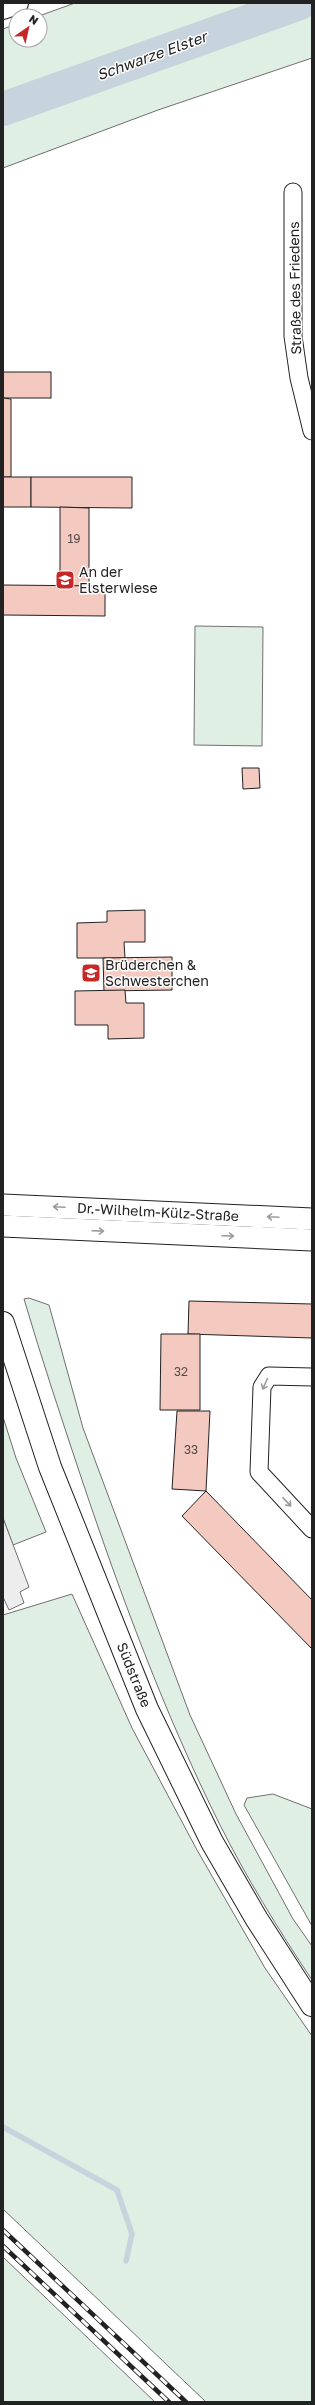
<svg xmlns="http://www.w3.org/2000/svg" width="315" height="2405" viewBox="0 0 315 2405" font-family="'Golos Text',sans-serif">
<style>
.green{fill:#e0efe3;stroke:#6f6f6f}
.parking{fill:#ededed;stroke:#6f6f6f}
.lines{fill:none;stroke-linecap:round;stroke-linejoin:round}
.stream{stroke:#c7d3dd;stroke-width:5.5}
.river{stroke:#c7d3dd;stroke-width:34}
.building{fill:#f3c9c0;stroke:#222}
.minor-casing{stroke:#222;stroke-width:19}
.tertiary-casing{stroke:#222;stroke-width:23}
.secondary-casing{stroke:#222;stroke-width:24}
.primary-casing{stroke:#222;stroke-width:24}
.minor{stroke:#fff;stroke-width:17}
.tertiary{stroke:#fff;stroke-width:21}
.secondary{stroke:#fff;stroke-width:22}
.primary{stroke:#fff;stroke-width:22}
.rail-casing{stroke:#222;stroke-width:4.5}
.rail{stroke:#fff;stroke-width:3;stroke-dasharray:9;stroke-linecap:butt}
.oneway{stroke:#9c9c9c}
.labels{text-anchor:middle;stroke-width:3;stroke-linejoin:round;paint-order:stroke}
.number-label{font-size:12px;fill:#564c4a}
.street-label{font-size:14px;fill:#222;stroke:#fff}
.poi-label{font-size:14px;fill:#222;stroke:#fff;text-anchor:start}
.water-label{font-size:15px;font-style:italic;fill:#222;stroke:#fff}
</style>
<rect width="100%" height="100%" fill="#fff"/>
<!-- green -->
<g class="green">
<polygon points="75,3 312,3 312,58 158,110 3,168 3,29 16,24 16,40 40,40 39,16"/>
<polygon points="195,626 263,627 262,746 194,745"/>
<path d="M29,1298l20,7 34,123 107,287 46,99 57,105 19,27v34c-34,-51 -66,-103 -93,-157 -55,-111 -98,-227 -137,-343 -20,-60 -40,-120 -58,-181z"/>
<polygon points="3,1417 16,1458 46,1532 13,1545 3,1518"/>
<polygon points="72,1594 132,1728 197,1850 265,1968 312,2036 312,2402 206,2402 3,2209 3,1615"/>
<polygon points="273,1794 312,1809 312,1926 244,1805 247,1798"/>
<polygon points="3,2257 155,2402 3,2402"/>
</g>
<!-- parking -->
<polygon class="parking" points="3,1518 29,1587 20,1592 24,1603 9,1610 3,1597"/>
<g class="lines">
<!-- stream -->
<polyline class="stream" points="3,2127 117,2190 132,2234 126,2261"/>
<!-- river -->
<polyline class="river" points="3,109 300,3"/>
</g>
<!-- building -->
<g class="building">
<rect x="3" y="372" width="48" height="26"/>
<polygon points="3,398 11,399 11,477 3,477"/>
<rect x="3" y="477" width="28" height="30"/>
<polygon points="31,477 132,477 132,508 31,507"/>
<polygon points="60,507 89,508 89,586 60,586"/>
<polygon points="3,585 105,586 105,616 3,615"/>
<polygon points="242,768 259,768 260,788 243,789"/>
<polygon points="145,910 145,942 124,942 125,958 77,958 77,923 107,922 107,911"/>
<polygon points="172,957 172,990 104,991 103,958"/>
<polygon points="125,990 126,1003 144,1003 144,1038 108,1039 108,1025 75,1025 75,991"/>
<polygon points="189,1301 312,1304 312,1338 188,1334"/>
<polygon points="161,1334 200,1334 200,1410 160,1410"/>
<polygon points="177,1411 210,1411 206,1491 172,1489"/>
<polygon points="206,1491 312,1600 312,1649 182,1516"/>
</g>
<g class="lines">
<defs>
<g id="minor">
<polyline points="293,192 293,336 299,378 312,431"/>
<polyline points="312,1377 269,1376 262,1387 259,1472 312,1529"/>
</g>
<g id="tertiary">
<polyline points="3,1205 312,1219"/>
<polyline points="3,1226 312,1240"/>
</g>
<polyline id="secondary" points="3,1323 50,1467 147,1709 212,1842 256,1918 312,2005"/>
<polyline id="primary" points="3,8 17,3"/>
</defs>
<!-- minor casing -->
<use href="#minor" class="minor-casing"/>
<!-- tertiary casing -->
<use href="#tertiary" class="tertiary-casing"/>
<!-- secondary casing -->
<use href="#secondary" class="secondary-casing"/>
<!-- primary casing -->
<use href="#primary" class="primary-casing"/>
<!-- minor -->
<use href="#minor" class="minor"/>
<!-- tertiary -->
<use href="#tertiary" class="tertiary"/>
<!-- secondary -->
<use href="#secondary" class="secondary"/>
<!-- primary -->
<use href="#primary" class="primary"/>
<defs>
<g id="rail">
<polyline points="3,2230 186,2402"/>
<polyline points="3,2246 169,2402"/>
</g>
</defs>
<!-- rail casing -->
<use href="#rail" class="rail-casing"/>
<!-- rail -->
<use href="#rail" class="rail"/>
</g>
<!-- one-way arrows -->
<defs><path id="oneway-shaft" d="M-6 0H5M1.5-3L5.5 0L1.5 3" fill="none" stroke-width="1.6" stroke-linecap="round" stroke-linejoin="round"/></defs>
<g class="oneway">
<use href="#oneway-shaft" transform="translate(59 1207) rotate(-177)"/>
<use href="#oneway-shaft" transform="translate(273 1217) rotate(-177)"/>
<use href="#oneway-shaft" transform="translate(98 1231) rotate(2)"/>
<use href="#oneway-shaft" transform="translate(228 1236) rotate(2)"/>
<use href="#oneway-shaft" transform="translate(265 1384) rotate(114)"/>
<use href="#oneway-shaft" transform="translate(287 1502) rotate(47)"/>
</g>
<!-- icons -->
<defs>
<symbol id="school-square" viewBox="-11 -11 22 22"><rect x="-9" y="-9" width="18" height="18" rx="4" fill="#c62828" stroke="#fff"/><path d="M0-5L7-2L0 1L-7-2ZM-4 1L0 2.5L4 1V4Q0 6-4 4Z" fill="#fff"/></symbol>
</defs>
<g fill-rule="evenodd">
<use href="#school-square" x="54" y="569" width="22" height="22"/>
<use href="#school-square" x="80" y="962" width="22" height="22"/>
</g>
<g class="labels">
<!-- number labels -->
<g class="number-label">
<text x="74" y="543">19</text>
<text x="181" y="1376">32</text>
<text x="191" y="1454">33</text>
</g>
<!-- street labels -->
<g class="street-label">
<text transform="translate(295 288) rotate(-91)" y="5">Straße des Friedens</text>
<text transform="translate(158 1212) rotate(3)" y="5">Dr.-Wilhelm-Külz-Straße</text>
<text transform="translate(134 1675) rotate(68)" y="5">Südstraße</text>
</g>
<!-- poi labels -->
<g class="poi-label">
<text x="79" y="577">An der<tspan x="79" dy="16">Elsterwiese</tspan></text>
<text x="105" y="970">Brüderchen &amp;<tspan x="105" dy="16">Schwesterchen</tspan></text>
</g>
<!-- water labels -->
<g class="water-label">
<text transform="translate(152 56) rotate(-20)" y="5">Schwarze Elster</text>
</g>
</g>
<!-- border -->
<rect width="315" height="2405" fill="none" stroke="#222222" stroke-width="8"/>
<!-- north arrow -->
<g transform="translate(28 28) rotate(34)"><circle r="19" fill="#ffffff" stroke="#a7a7a7"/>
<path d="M0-3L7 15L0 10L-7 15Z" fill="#c62828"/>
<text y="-6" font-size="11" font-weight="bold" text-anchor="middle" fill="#222222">N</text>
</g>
</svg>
